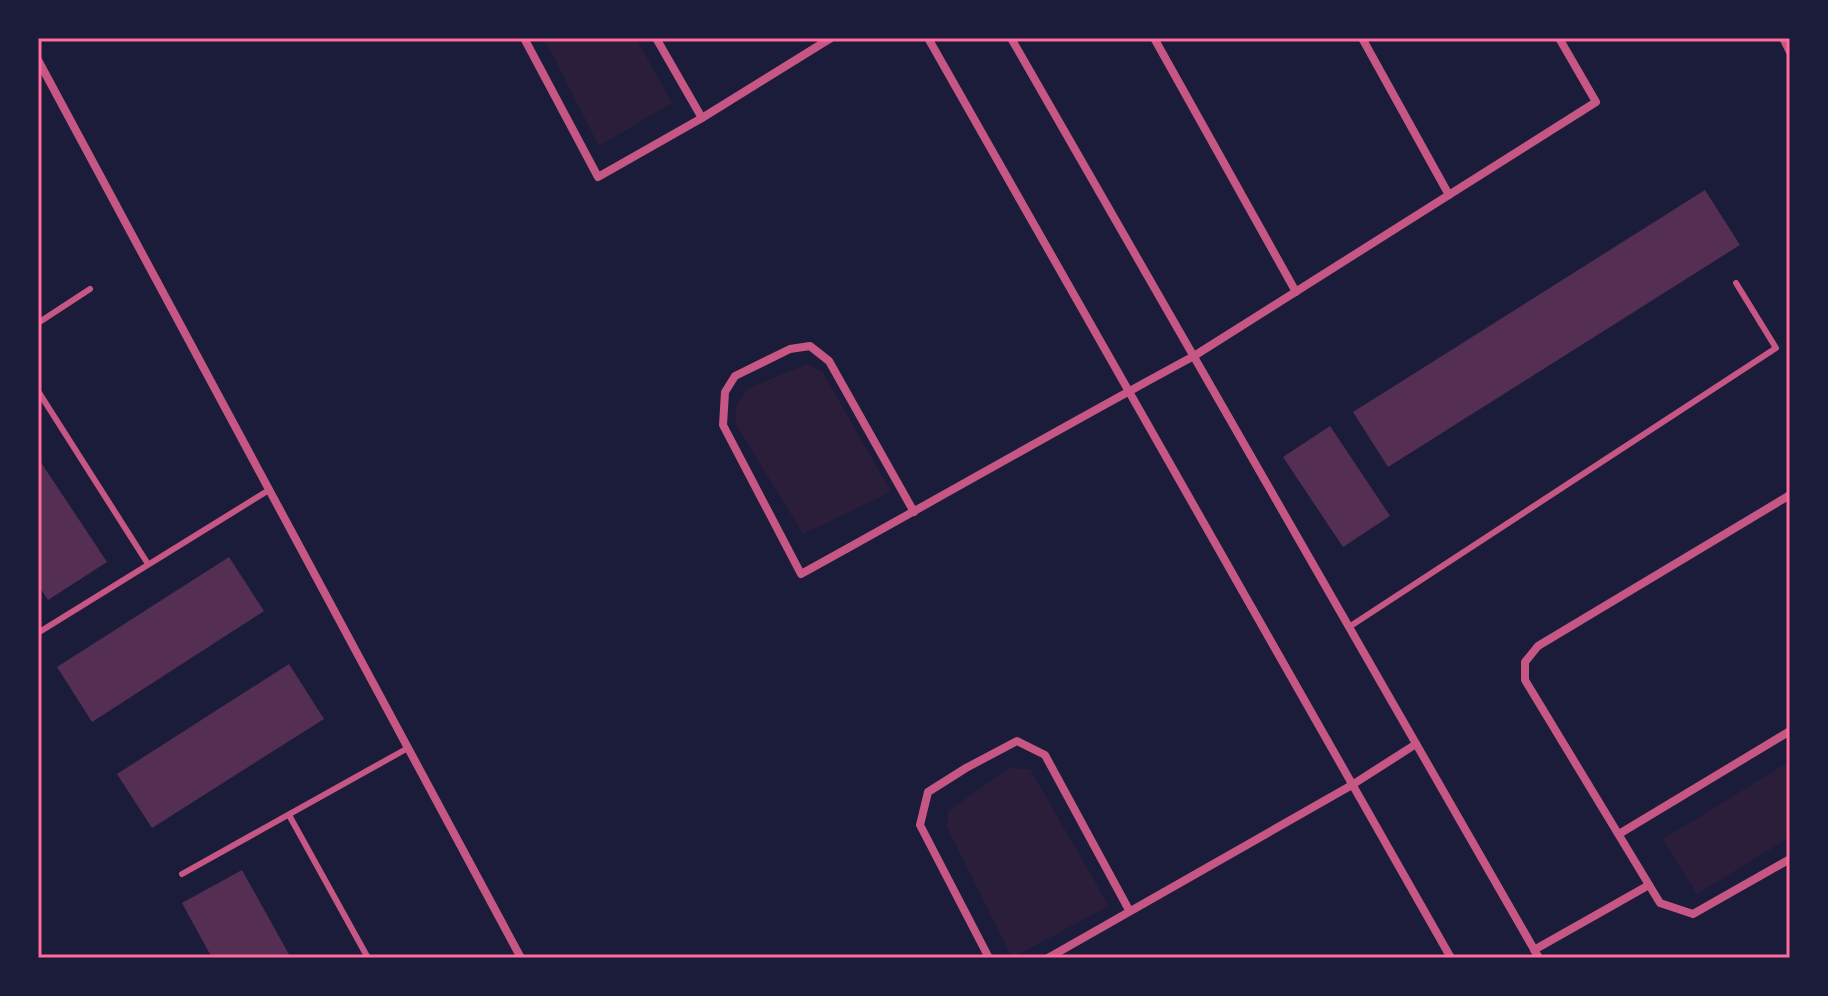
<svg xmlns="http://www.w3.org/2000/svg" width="1828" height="996" viewBox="0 0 1828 996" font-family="'Exo 2',sans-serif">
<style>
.green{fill:#2a1e3b}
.building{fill:#542f53}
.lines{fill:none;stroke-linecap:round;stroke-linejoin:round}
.service{stroke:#c65784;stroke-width:6}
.minor{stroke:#c65784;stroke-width:8}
.neatline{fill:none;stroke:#ff6b9d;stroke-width:3}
</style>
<rect width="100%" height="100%" fill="#1b1b3a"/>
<!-- green -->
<g class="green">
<polygon points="544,38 636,38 672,103 599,146"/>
<polygon points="807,364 822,371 891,492 803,534 736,424 736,407 747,389"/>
<polygon points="1790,761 1790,837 1697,894 1663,839"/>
<polygon points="1009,768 1030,769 1109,906 1012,958 947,827 948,811"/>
</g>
<!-- building -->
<g class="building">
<polygon points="1705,190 1740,245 1388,467 1353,412"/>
<polygon points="1330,426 1390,516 1343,547 1283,457"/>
<polygon points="38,458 107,562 48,600 38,585"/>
<polygon points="229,557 264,611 92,722 57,667"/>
<polygon points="289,664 324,719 152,828 117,774"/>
<polygon points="242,870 291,958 212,958 182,903"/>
</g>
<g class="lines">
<!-- service -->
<g class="service">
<polyline points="38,323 90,289"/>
<polyline points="38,391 148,564"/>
<polyline points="1349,627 1776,348 1736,283"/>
<polyline points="41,631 269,490"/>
<polyline points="289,815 368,958"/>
<polyline points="182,874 408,748"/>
</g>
<!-- minor -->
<g class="minor">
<polyline points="524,38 598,177 702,118 831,38"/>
<polyline points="656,38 702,118"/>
<polyline points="928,38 1451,958"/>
<polyline points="1011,38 1539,958"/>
<polyline points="1154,38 1296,292"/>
<polyline points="1362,38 1449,195"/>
<polyline points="1783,38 1790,52"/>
<polyline points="38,60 521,958"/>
<polyline points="1790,495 1538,646 1525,662 1525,680 1660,903 1693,914 1790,859"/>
<path d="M914,512l-85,-151 -19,-15 -20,3 -55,27 -10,16 -2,33 78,149c131,-72 261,-147 393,-218l402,-254 -37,-64"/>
<polyline points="1619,834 1790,731"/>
<polyline points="1534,950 1649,885"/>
<polyline points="989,958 920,825 928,792 966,768 1017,741 1045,755 1129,910"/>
<polyline points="1048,958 1352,785 1416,744"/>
</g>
</g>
<!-- border -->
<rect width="1828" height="996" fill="none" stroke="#1b1b3a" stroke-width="80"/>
<rect x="40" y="40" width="1748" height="916" class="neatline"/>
</svg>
